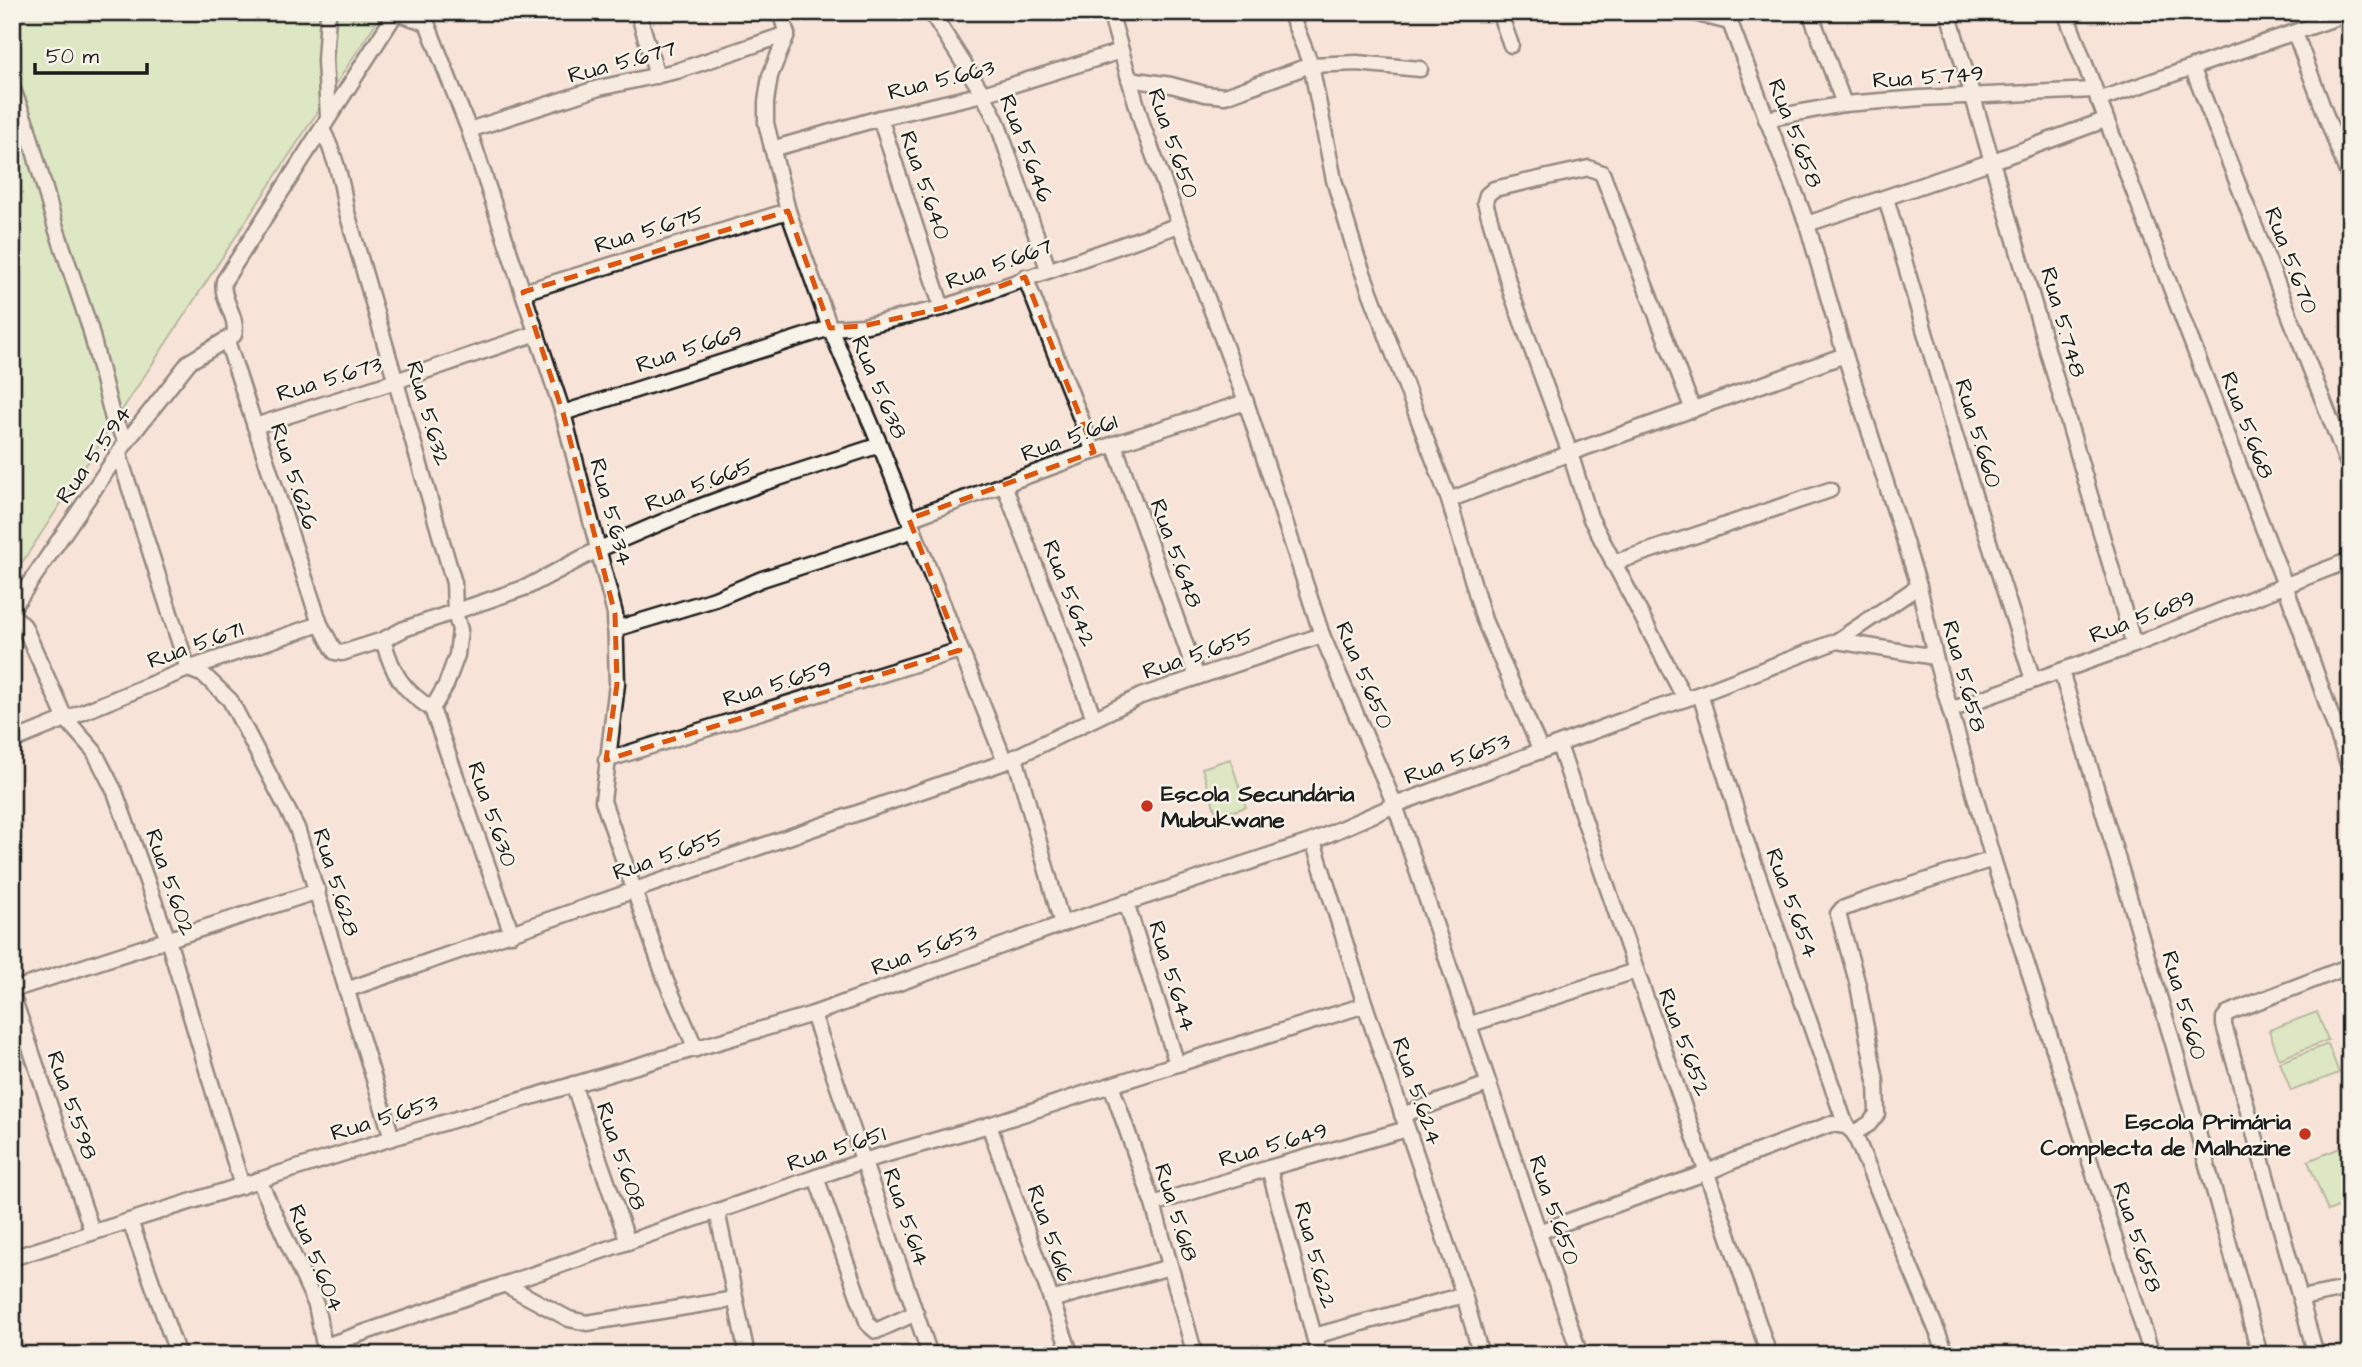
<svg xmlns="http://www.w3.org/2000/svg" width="2362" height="1367" viewBox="0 0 2362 1367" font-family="'Architects Daughter',sans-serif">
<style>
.green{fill:#bdecaa;stroke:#6c8463;stroke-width:2}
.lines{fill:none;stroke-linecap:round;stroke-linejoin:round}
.minor-casing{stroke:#1c1c1c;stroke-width:19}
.minor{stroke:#f7f3e8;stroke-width:14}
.marked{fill:none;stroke:#de560d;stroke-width:5;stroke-dasharray:14 9;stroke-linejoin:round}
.poi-dot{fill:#c8321e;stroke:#f7f3e8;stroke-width:2.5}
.labels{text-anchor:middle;stroke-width:5;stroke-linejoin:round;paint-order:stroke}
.street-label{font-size:23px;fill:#1c1c1c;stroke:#f7f3e8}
.poi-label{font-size:23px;font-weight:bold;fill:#1c1c1c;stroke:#f7f3e8;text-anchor:start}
</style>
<rect width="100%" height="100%" fill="#f7e3d7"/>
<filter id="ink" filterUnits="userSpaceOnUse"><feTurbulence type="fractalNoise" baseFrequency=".0143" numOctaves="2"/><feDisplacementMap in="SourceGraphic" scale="14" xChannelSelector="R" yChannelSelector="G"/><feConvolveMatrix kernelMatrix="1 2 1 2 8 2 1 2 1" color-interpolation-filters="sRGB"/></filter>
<g filter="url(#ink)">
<!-- green -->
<g class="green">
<polygon points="12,12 383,12 12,578"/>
<polygon points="1230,759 1246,807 1217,816 1202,768"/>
<polygon points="2317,1012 2328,1040 2279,1059 2269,1030"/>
<polygon points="2328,1044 2339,1073 2291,1091 2280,1062"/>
<polygon points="2350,1144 2350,1202 2328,1211 2308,1161"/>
</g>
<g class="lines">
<defs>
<g id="minor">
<polyline points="327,12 328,16 325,60 328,117"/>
<polyline points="638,12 657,76"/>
<polyline points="780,12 787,34 770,76 766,102 766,123 788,211 830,328 880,445 1005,762 1141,696 1322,635"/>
<polyline points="931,12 983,94 997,122 1048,269"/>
<polyline points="1110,12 1143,127 1246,402 1322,635 1395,805 1580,1355"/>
<polyline points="1290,12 1311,65 1334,180 1357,257 1449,500 1484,620 1541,751"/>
<polyline points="1499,12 1511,45"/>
<polyline points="1690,12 1729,22"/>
<polyline points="1726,12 1807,224 1845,355 1919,586 1935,657 1993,859 2152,1355"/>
<polyline points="1810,12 1844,104"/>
<polyline points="1948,12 2134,645"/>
<polyline points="2065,12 2285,585 2350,769"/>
<polyline points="2295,33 2350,180"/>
<polyline points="2192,67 2350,469"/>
<polyline points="1129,79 1171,85 1205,94 1225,96 1311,65 1357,63 1420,69"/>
<polyline points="12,87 27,126 56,228 90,328 113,419 127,441"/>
<polyline points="2098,100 2350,13"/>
<polyline points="880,118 942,308"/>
<polyline points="1766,119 1844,104 1921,98 2094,90"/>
<path d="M322,129c13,26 20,51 24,80l108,374 1,30 5,17 -3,25 -11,30 -14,24"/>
<polyline points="469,130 599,88 677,71 787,34"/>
<polyline points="772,149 880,118 983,94 1121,51"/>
<polyline points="1886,198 1954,432 2033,680"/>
<polyline points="1807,224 1993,161 2105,120"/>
<polyline points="1025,277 1094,452"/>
<polyline points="523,292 788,211"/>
<polyline points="227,341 320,624"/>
<polyline points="563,413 830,328 863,326 942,308 1179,225"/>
<polyline points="255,426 396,381 537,333"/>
<polyline points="1114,444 1197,677"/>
<polyline points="119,455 188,669 204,675 230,700 297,828 392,1138"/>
<polyline points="1004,485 1094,718"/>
<polyline points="1449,500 1570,453 1845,355"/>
<polyline points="909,519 1114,444 1246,402"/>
<polyline points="1613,563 1830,490"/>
<path d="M12,609l115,-168 62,-79 45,-27c5,-18 -14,-36 -10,-54l170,-265 6,-2 27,9 42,107 94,283 52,201 2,70 -14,117 63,180 30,68"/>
<polyline points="12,614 24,626 65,718 94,751 115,792 168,940 242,1186"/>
<polyline points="615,629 715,599 762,579 914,530"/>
<path d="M383,640c10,34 18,49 49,69"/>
<polyline points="1837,641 1935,657"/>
<polyline points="2061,671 2173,1043 2260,1355"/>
<polyline points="1700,694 1744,835 1846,1126"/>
<polyline points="1685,699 1590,517 1570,453 1512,295 1485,202 1487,195 1494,189 1589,168 1602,173 1693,410"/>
<polyline points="432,709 512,934"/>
<polyline points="1950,710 2134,645 2350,560"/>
<polyline points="12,741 188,669 320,624 335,652 342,653 383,640 404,629 527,587 597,550 688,511 766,482 880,445"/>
<path d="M1559,745c68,204 142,406 210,610"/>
<polyline points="1015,757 1062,924"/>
<polyline points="606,760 960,650"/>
<polyline points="1313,841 1365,1005 1464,1295 1481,1355"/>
<polyline points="1126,902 1177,1064"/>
<polyline points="12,990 318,891"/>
<polyline points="346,990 1005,762"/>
<polyline points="12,994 92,1231"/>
<polyline points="813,1014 930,1355"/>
<polyline points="1468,1025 1635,971"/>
<polyline points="573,1084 628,1242"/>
<polyline points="1111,1085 1153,1204 1195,1355"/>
<polyline points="1402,1115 1488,1084"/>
<polyline points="989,1125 1071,1355"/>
<polyline points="1854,1133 1869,1124 1877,1114 1876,1081 1858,985 1838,914 1842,909 1866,900 1993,859"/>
<polyline points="1269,1168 1319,1355"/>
<polyline points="816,1177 868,1324 876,1331 916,1313"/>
<polyline points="259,1180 316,1305 326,1355"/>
<polyline points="1153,1204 1269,1168 1407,1129"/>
<polyline points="717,1211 747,1355"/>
<polyline points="130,1221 178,1355"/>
<polyline points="1538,1232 1708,1172 1733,1161 1831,1124 1846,1126 1854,1133 1947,1355"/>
<polyline points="12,1258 392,1138 813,1014 1062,924 1313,841 1395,805 1637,715 1700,694 1837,641 1919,586"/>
<polyline points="506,1285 569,1319 587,1323 735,1299"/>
<polyline points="2301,1298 2350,1288"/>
<polyline points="1051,1300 1170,1267"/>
<polyline points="1314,1336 1464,1295"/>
<polyline points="325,1346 863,1161 989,1125 1111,1085 1365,1005"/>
<polyline points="2316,1355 2224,1025 2224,1018 2228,1013 2350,966"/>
</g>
</defs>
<!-- minor casing -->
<use href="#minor" class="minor-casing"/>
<!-- minor -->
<use href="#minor" class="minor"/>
</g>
</g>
<!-- marked area -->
<path d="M0 0H2362V1367H0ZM788,211l42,117 33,-2 79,-18 83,-31 69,175 -185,67 51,131 -354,110 11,-76 -2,-70 -52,-201 -40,-121z" fill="#f7e3d7" fill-opacity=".55" fill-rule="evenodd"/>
<path class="marked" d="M788,211l42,117 33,-2 79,-18 83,-31 69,175 -185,67 51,131 -354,110 11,-76 -2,-70 -52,-201 -40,-121z"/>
<!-- markers -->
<g class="poi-dot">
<circle cx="1147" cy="806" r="7"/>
<circle cx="2305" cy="1134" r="7"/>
</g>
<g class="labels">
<!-- street labels -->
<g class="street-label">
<text transform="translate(622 61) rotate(-15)" y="8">Rua 5.677</text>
<text transform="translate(1928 76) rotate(-4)" y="8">Rua 5.749</text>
<text transform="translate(941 79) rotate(-14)" y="8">Rua 5.663</text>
<text transform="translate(1796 133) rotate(69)" y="8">Rua 5.658</text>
<text transform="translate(1174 143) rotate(71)" y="8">Rua 5.650</text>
<text transform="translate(1027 148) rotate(69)" y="8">Rua 5.646</text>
<text transform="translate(926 185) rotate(71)" y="8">Rua 5.640</text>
<text transform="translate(649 229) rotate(-17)" y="8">Rua 5.675</text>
<text transform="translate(2292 260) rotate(69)" y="8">Rua 5.670</text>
<text transform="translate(999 263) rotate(-20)" y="8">Rua 5.667</text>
<text transform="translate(2064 322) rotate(74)" y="8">Rua 5.748</text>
<text transform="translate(689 348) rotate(-18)" y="8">Rua 5.669</text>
<text transform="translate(329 378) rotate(-17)" y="8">Rua 5.673</text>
<text transform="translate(880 387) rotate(67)" y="8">Rua 5.638</text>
<text transform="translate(429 413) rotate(74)" y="8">Rua 5.632</text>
<text transform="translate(2248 425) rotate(69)" y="8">Rua 5.668</text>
<text transform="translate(1979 433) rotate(73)" y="8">Rua 5.660</text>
<text transform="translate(1069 437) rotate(-20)" y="8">Rua 5.661</text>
<text transform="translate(93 454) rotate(-55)" y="8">Rua 5.594</text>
<text transform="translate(295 476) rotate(72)" y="8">Rua 5.626</text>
<text transform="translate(699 484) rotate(-21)" y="8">Rua 5.665</text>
<text transform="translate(612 512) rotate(75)" y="8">Rua 5.634</text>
<text transform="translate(1177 553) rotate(70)" y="8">Rua 5.648</text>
<text transform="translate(1070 593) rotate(69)" y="8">Rua 5.642</text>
<text transform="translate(2142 616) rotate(-21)" y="8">Rua 5.689</text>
<text transform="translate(195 644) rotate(-20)" y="8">Rua 5.671</text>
<text transform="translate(1198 653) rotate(-19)" y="8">Rua 5.655</text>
<text transform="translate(1365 675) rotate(67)" y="8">Rua 5.650</text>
<text transform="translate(1965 676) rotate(75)" y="8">Rua 5.658</text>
<text transform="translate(777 683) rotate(-17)" y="8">Rua 5.659</text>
<text transform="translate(1457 758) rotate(-20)" y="8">Rua 5.653</text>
<text transform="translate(493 814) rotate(71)" y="8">Rua 5.630</text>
<text transform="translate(668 854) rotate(-19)" y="8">Rua 5.655</text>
<text transform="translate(171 882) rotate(71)" y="8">Rua 5.602</text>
<text transform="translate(337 882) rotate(73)" y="8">Rua 5.628</text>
<text transform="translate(1793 903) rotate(70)" y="8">Rua 5.654</text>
<text transform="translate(924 949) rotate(-20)" y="8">Rua 5.653</text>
<text transform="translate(1173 976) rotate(73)" y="8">Rua 5.644</text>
<text transform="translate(2185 1005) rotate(74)" y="8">Rua 5.660</text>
<text transform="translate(1685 1042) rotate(70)" y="8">Rua 5.652</text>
<text transform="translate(1418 1091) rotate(71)" y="8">Rua 5.624</text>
<text transform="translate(73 1105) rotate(71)" y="8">Rua 5.598</text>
<text transform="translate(384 1117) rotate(-17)" y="8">Rua 5.653</text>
<text transform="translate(1273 1144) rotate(-16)" y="8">Rua 5.649</text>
<text transform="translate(836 1148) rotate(-18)" y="8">Rua 5.651</text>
<text transform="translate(622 1156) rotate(71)" y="8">Rua 5.608</text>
<text transform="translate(1555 1210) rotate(71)" y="8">Rua 5.650</text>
<text transform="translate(1177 1212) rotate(73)" y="8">Rua 5.618</text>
<text transform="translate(907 1217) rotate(71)" y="8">Rua 5.614</text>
<text transform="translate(1051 1233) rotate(71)" y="8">Rua 5.616</text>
<text transform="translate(2138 1237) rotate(72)" y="8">Rua 5.658</text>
<text transform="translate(1316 1255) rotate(75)" y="8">Rua 5.622</text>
<text transform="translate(317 1258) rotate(68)" y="8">Rua 5.604</text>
</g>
<!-- poi labels -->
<g class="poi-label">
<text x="1161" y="801">Escola Secundária<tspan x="1161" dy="26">Mubukwane</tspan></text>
<text x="2291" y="1129" text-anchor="end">Escola Primária<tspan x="2291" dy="26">Complecta de Malhazine</tspan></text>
</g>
</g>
<!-- margin -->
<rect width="2362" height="1367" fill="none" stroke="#f7f3e8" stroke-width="42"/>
<rect x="21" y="21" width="2320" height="1325" fill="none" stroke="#1c1c1c" stroke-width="2.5" filter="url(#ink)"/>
<!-- scale -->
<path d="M35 63v10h112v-10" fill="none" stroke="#1c1c1c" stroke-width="3.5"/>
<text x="46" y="63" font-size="21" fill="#1c1c1c" stroke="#f7f3e8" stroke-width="5" paint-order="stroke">50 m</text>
</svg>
